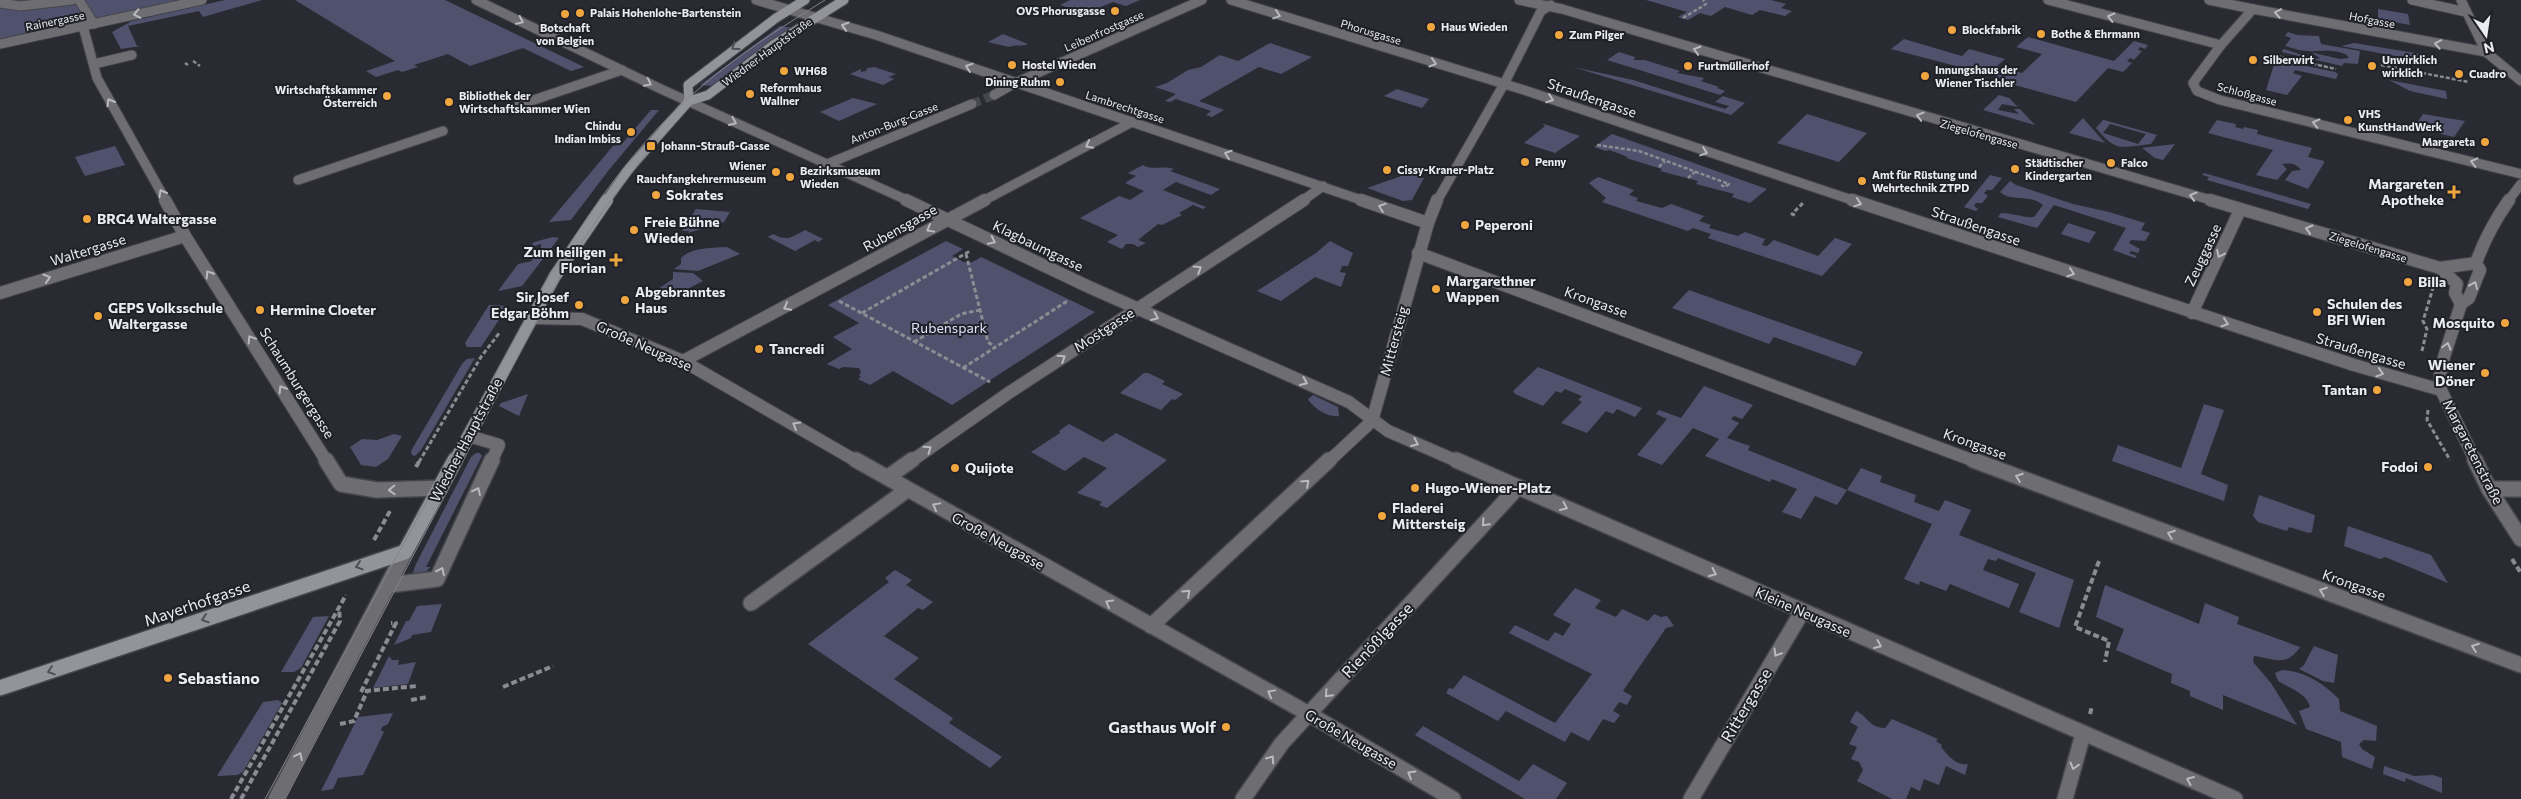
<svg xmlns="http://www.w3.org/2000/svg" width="2521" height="799" viewBox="0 0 2521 799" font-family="Commissioner,sans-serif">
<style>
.green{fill:#50526d;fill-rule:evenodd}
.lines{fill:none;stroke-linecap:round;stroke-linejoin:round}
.minor-tunnel{stroke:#47484f;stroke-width:9;stroke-dasharray:9 4.5;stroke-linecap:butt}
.service-far2-casing{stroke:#45464d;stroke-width:11}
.service-far1-casing{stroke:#45464d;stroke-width:14}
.service-casing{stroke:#45464d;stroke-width:18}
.minor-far2-casing{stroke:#45464d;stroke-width:11}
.minor-far1-casing{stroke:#45464d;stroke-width:14}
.minor-casing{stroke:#45464d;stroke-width:18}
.tertiary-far2-casing{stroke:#45464d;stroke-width:11}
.tertiary-far1-casing{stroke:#45464d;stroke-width:14}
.tertiary-casing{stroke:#45464d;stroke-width:18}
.secondary-far2-casing{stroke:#45464d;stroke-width:11}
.secondary-far1-casing{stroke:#45464d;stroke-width:14}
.secondary-casing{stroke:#45464d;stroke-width:18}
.path-far2{stroke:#8b8c92;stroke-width:2.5;stroke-dasharray:4 2;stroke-linecap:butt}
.path-far1{stroke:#8b8c92;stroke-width:3;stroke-dasharray:4.5 2.5;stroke-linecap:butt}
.path{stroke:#8b8c92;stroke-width:4;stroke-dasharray:6 3;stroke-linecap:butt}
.service-far2{stroke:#6e6e72;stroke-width:9}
.service-far1{stroke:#6e6e72;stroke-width:12}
.service{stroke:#6e6e72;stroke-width:15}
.minor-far2{stroke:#6e6e72;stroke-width:9}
.minor-far1{stroke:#6e6e72;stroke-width:12}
.minor{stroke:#6e6e72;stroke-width:15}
.tertiary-far2{stroke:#6e6e72;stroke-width:9}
.tertiary-far1{stroke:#6e6e72;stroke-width:12}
.tertiary{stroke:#6e6e72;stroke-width:15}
.secondary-far2{stroke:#93949a;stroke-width:9}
.secondary-far1{stroke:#93949a;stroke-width:12}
.secondary{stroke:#93949a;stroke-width:15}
.tram{stroke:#83848a;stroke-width:1}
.oneway{stroke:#b9babe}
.oneway2{stroke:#4e4f56}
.poi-dot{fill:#f0a63f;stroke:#202128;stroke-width:2}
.labels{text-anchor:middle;stroke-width:4;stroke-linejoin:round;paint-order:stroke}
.far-poi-label{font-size:11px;font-weight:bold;fill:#ebecf1;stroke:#202128;text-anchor:start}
.far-street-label{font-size:11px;fill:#ebecf1;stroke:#202128}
.street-label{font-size:14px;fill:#ebecf1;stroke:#202128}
.poi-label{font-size:14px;font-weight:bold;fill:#ebecf1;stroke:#202128;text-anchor:start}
.park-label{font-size:14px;fill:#dfe2fc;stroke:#202128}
.near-street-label{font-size:16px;fill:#ebecf1;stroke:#202128}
.near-poi-label{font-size:16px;font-weight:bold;fill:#ebecf1;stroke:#202128;text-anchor:start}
</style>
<rect width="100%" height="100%" fill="#2a2b32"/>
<!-- green -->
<g class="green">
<polygon points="0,0 187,0 0,41"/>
<polygon points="225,0 262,0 203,17 199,11 128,26 137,46 141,46 121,49 112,32 132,21"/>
<polygon points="295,0 445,0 584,67 571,71 523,48 470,66 448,54 414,65 418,67 402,72 398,70 376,77 366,71 395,61"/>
<polygon points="1070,0 1140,0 1126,6 1113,2 1086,13 1060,5"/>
<polygon points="1646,0 1771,0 1786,4 1781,8 1792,11 1785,16 1760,10 1752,15 1725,7 1711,16 1700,13 1688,20 1678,17 1687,12"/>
<polygon points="2378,9 2408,14 2410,25 2378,19"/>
<polygon points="780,26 793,28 757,52 714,86 700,85"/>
<path d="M2288,32l9,3 22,1 2,8 39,7 -2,13 -14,-1 -2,3 -60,-14 1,-3c10,2 32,12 37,9l-8,-5h2l26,6 9,-1 -2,-3c-16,-7 -23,-3 -39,-4 -9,0 -16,-3 -23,-5l6,-8 -6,-2z"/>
<path d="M1003,34l25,10c-6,3 -12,0 -19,3l-21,-5z"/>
<polygon points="2028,37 2114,61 2134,41 2148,45 2145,49 2140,47 2138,50 2142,51 2134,60 2130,58 2127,61 2132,63 2123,72 2108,68 2076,102 2011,84 2013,81 1891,49 1904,39 1962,56 1969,49 2005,59 1997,66 2022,73 2042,54 2016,47"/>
<polygon points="1270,43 1312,57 1281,74 1259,67 1199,101 1224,110 1212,117 1206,115 1211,111 1176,99 1170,102 1165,101 1176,94 1155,87 1167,83 1188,70 1201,67 1220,55 1238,61"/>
<polygon points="2354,43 2421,54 2428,62 2341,46"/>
<polygon points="1619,52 1635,57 1634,60 1645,60 1680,71 1677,73 1704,78 1701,81 1719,87 1717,88 1725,91 1720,95 1607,60"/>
<polygon points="2277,55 2336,68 2298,62 2297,64 2335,72 2338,74 2336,79 2295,70 2293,73 2302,76 2287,95 2266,90"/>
<polygon points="874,67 896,74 889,77 894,79 883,85 850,74 861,69 861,72 866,71 867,68"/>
<polygon points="1573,67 1633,80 1725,109 1729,106 1715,102 1723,96 1745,103 1731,115"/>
<polygon points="2389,80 2446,91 2447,99 2410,91"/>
<polygon points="1397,89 1429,99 1422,108 1384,96"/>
<polygon points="1999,95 2009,98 2018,107 2002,104 1998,110 2019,114 2014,109 2020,109 2035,125 1983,110"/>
<polygon points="853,98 877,104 839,121 820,112"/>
<polygon points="651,110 659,110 608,171 571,220 549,222 613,146 621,145"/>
<polygon points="1807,114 1867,133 1839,162 1777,143"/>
<polygon points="2423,114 2465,121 2454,137 2441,134 2443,129 2417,123"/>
<polygon points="2083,118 2105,143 2069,133"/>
<path d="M2103,120h1l53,15 -6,9c-31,3 -34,9 -55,-16zM2110,124l36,10 -8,10 -35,-11z"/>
<path d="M2217,120l19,4 -1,3 8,2 1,-2 14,3 -1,4 55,14 -4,9 16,4v2l-16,26 -23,-9 7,-9 9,-1c-5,-7 -12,-7 -19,-6l5,5 -10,11 -21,-5 17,-25 -65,-17z"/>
<polygon points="1543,124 1544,124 1580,136 1555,153 1524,143 1545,126"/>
<polygon points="1612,134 1767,189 1750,203 1732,197 1734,194 1696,184 1698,181 1660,171 1662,169 1626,158 1628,157 1609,150 1606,151 1594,147"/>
<polygon points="2175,144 2163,160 2155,158 2142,148"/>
<polygon points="115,146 125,165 85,176 75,157"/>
<path d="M1143,165c9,6 20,0 31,4l-4,2 50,18 -9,6 -35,-13 -13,8 43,17 -3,2 -10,-4 -14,8 3,2 -20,10 -4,-1 -20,16 8,3 -8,4 -5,-3h-7l-4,5 -15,-7 11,-7 -38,-17 39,-22 11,4 14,-9 -19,-8 11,-7 -8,-3z"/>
<polygon points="1410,173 1424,178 1412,200 1403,201 1367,188"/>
<polygon points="2204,173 2311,204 2308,209 2207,180 2209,177 2202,175"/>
<polygon points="1990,175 2002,178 1992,190 1987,190 1984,193 1988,196 1982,203 1976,203 1974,206 1978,209 1976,211 1964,207"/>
<polygon points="1598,177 1634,190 1629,195 1638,198 1636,201 1662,208 1671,204 1704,216 1699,221 1711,225 1709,228 1738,236 1745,232 1765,239 1762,245 1767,246 1774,240 1818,256 1835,238 1852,244 1822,276 1708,238 1711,234 1693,228 1688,231 1602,202 1606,198 1589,183"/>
<path d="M2010,181l6,4 57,19 36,8 36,11 -4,7 9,3 -5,8 -14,-1 -2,3 11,6 -2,4 -7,-2 -2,2 8,3 -2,2 -22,-8 13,-22 -72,-23 -17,23 -39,-11 3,-4c12,0 22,5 33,4l9,-12c-14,-12 -30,-2 -43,-13z"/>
<polygon points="696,209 730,212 724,222 688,233 689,231 682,231"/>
<polygon points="2068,223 2096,232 2089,243 2061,234"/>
<path d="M805,230l18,9 -5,3 -3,-2 -20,11 -27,-14 5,-3c14,8 19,3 32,-4z"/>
<polygon points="553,237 559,238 522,286 498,291 518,264 532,261 532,256 522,258 527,252 541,249 541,244 530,247 534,242"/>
<path d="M946,241l17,8 -11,7c13,6 14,11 29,1l114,55 -143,93 -59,-34 -23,14 -12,-6 3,-2 -2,-2 2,-3 -2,-4 -16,-1 -4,2 -12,-5 25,-15 -19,-12 26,-14 -31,-18z"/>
<polygon points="1330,241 1353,253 1348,266 1342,266 1340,272 1346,273 1341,287 1315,277 1281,301 1257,291 1316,253"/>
<path d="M727,247l13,7 -42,17 -24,-2 7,-5v-6c11,-11 31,-10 46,-11z"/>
<polygon points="673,272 693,273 703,281 676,295 658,289 673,279"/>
<polygon points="1689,290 1863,352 1855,366 1774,337 1769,344 1672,308"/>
<polygon points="489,305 508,306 481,347 467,347 465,343"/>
<polygon points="475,358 421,450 415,456 412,455 411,451 462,364 467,359"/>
<polygon points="1538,367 1642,408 1635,417 1617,409 1613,414 1606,411 1587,433 1561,423 1582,402 1578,400 1582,396 1565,389 1561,393 1556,391 1543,406 1515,394 1513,391"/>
<polygon points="1144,373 1148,373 1165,381 1162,384 1183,394 1175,400 1172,399 1161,410 1120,393"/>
<polygon points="1704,386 1753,405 1742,419 1734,416 1731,419 1739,423 1727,438 1750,446 1748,450 1847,490 1861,468 1882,476 1880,482 1916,495 1914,502 1939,511 1945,500 1971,510 1959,535 2074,580 2059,628 2019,612 2036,573 1998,558 1996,561 1988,559 1983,570 2019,584 2009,608 1950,584 1946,591 1920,581 1919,585 1904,579 1932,524 1847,490 1837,505 1815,496 1801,519 1782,512 1797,489 1772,479 1770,482 1705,456 1719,439 1693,428 1662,465 1637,455 1667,419 1656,414 1659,410 1681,418"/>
<polygon points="528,394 519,416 499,406 501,403"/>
<path d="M1313,395l25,12 1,9c-11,2 -26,-8 -31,-17z"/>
<polygon points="2204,404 2224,410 2201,474 2228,485 2224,501 2112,461 2118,445 2181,468"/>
<polygon points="1069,424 1103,442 1116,433 1167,460 1107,508 1099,505 1102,502 1077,493 1107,468 1084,457 1065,471 1031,452 1060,433 1059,431"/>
<polygon points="394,434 402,436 388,459 376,467 361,465 350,447 362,439 377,440"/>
<polygon points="476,453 480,453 482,456 426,567 431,567 425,572 415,574 413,572 416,564 471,457"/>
<polygon points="2259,495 2315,515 2312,532 2309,533 2289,527 2287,531 2258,522 2253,516"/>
<polygon points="2348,526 2431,555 2448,583 2385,557 2380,559 2344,546"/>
<polygon points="895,570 912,580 906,585 933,602 923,610 918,608 884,636 919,658 894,679 953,718 949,723 1002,757 990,768 808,644 889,582 885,578"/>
<path d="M2105,585l94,39 6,-21 34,14 -2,7 63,23c-13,20 -25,12 -46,9l-1,6 18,21 26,42 -74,-30v15l-33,-14v-5l-19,-8 1,-9 -56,-24 8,-21 -28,-12z"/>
<polygon points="1575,588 1601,600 1595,608 1616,617 1622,609 1648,621 1654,614 1661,617 1667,616 1674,626 1666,628 1623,691 1632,696 1627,705 1619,702 1613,711 1620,715 1614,723 1603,719 1589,741 1571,732 1565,742 1506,711 1498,721 1446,693 1449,688 1453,689 1464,675 1555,723 1592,674 1509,633 1515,625 1548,641 1555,632 1563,636 1571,624 1553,615"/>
<polygon points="442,604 431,632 412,635 411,638 394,645 406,621 409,621 417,606"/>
<polygon points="329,616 301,668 294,672 281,672 313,617"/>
<polygon points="2314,646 2338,655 2334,683 2323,681 2299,669 2304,665"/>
<polygon points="389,656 392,660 399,660 398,665 416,662 408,684 373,688"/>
<path d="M2282,670c22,1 41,13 57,29l1,12 37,15 -1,15 -12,-1 -5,4 3,5 13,8 -3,12 -30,-12 -1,-15 -35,-13 -7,-18 11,-4c-3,-14 -21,-19 -32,-26l-3,-8z"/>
<polygon points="278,700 282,703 243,772 237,775 217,776 263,702"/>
<path d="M1856,711c12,5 13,17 29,17l7,-9 46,20 -2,2 6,4 -1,2c7,9 16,19 27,17l-3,11 -19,-9 -7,19 -15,-6 -4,12 -9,-4 -5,12h-14l-35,-18 6,-11 -4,-8 -8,-3 6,-12 -8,-3 9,-17 -8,-5z"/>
<polygon points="393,713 388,724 382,727 381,730 384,732 363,775 338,778 333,789 321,791 358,717"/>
<polygon points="1423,726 1519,781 1533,764 1567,783 1556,799 1525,799 1415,735"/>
<polygon points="2384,766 2414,776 2433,775 2442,778 2442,793 2406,778 2405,782 2383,774"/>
</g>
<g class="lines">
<!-- minor-tunnel -->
<polyline class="minor-tunnel" points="972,104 994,95"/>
<defs>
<g id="service-far2">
<polyline points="79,0 94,24"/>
<polyline points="0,3 20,6 72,0"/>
<polyline points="94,64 132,55"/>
<polyline points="519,105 622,70"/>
<polyline points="298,180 443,131"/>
</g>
<polyline id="service-far1" points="469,436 499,445 491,462"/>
<g id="service">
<polyline points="2489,489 2521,489"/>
<polyline points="389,585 437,579 492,460"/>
</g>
<g id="minor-far2">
<polyline points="476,0 663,90 909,201"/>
<polyline points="756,0 876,35 1364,201"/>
<polyline points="1231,0 1524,90 1855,201"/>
<polyline points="1519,0 1562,9 2214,201"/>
<polyline points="2048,0 2221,45"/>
<polyline points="2209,0 2253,9"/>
<polyline points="2412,0 2466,12"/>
<polyline points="83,26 97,78 166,201"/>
<polyline points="0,44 202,0"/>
<polyline points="2486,52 2253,9 2221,45 2193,83 2197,91 2220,100 2521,174"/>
<polyline points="994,95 1015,83 1202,0"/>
<polyline points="825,165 972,104"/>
<polyline points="983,201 1132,122"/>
<polyline points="1302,201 1323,186"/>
<polyline points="1437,201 1504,84 1541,11 1551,5"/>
</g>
<g id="minor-far1">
<polyline points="165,200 185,236 327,462"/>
<polyline points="906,200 1089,287 1349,402 1388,431 1459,462"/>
<polyline points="1361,200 1428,223"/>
<polyline points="1852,200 2354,365 2441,390"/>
<polyline points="2210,200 2440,268 2476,263"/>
<polyline points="1418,253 1977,462"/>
<polyline points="2440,268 2457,284 2455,293 2461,304"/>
<polyline points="0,293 185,236"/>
<polyline points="2192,313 2240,210"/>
<polyline points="531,318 582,319 683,361 858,462"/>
<polyline points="683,361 985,200"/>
<polyline points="910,462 1010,392 1304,200"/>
<polyline points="1328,462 1372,421 1428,223 1437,200"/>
</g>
<g id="minor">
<polyline points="326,460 341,484 377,490 440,488"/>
<polyline points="856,460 1309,714 1453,799"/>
<polyline points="1456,460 2235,799"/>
<polyline points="1973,460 2521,665"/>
<polyline points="888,477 912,460"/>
<polyline points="751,603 907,490"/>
<polyline points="1151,626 1329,460"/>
<polyline points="1243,799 1282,743 1518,487"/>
<polyline points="1691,799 1802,612"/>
<polyline points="2065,799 2083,734"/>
</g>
<g id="tertiary-far2">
<polyline points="2461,0 2486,52 2521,81"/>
<polyline points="2508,201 2521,184"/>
</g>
<path id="tertiary-far1" d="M2476,462l-35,-72 -1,-15 4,-18 17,-53 8,-6 11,-28 -4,-7c8,-23 19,-43 33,-63"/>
<g id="tertiary">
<polyline points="2475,460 2489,489 2521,539"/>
<polyline points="276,799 405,552"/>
</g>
<g id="secondary-far2">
<polyline points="689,101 688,85 776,18 805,0"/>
<polyline points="606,201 628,170 689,101 708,95 773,45 844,0"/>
</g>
<polyline id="secondary-far1" points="454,462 555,276 607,200"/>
<polyline id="secondary" points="0,688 405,552 455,460"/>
</defs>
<!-- service-far2 casing -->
<use href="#service-far2" class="service-far2-casing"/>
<!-- service-far1 casing -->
<use href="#service-far1" class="service-far1-casing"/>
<!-- service casing -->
<use href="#service" class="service-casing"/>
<!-- minor-far2 casing -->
<use href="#minor-far2" class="minor-far2-casing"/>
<!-- minor-far1 casing -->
<use href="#minor-far1" class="minor-far1-casing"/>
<!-- minor casing -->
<use href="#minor" class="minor-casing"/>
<!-- tertiary-far2 casing -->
<use href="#tertiary-far2" class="tertiary-far2-casing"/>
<!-- tertiary-far1 casing -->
<use href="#tertiary-far1" class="tertiary-far1-casing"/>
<!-- tertiary casing -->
<use href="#tertiary" class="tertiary-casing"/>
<!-- secondary-far2 casing -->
<use href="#secondary-far2" class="secondary-far2-casing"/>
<!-- secondary-far1 casing -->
<use href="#secondary-far1" class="secondary-far1-casing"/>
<!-- secondary casing -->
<use href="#secondary" class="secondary-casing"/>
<!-- path-far2 -->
<g class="path-far2">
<polyline points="1683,18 1706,4 1703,0"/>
<polyline points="2277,56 2336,69"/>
<polyline points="193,61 200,66"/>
<polyline points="185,63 188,65"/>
<polyline points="2381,65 2469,82"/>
<polyline points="1597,145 1639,151 1729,184 1725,187 1721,185"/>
<polyline points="1659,167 1665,161"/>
<polyline points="1688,178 1695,172"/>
</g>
<!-- path-far1 -->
<g class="path-far1">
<polyline points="1795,215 1792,214 1803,203"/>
<polyline points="966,254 988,342 995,347"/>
<polyline points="839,301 990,382"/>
<polyline points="862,313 970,251"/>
<polyline points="914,342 961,314 980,310"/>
<polyline points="2422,351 2427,329 2423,321 2433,288"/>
<polyline points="963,368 1069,300"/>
<polyline points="2428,410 2427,420 2450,460"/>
<polyline points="419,462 481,357 500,332"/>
</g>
<!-- path -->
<g class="path">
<polyline points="416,467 420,460"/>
<polyline points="374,540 390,511"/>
<polyline points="2512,559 2521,573"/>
<polyline points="2099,561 2075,627 2109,641 2105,662"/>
<polyline points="503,687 553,666"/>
<polyline points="365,691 417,686"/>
<polyline points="361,692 396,623 391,623"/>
<polyline points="411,700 427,697"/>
<polyline points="2090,714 2092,706"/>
<polyline points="340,724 354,721 367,691"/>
<polyline points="231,799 346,595"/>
<polyline points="241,799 340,621 339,609"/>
</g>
<!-- service-far2 -->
<use href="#service-far2" class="service-far2"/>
<!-- service-far1 -->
<use href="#service-far1" class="service-far1"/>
<!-- service -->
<use href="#service" class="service"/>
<!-- minor-far2 -->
<use href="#minor-far2" class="minor-far2"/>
<!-- minor-far1 -->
<use href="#minor-far1" class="minor-far1"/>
<!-- minor -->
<use href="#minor" class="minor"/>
<!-- tertiary-far2 -->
<use href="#tertiary-far2" class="tertiary-far2"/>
<!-- tertiary-far1 -->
<use href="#tertiary-far1" class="tertiary-far1"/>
<!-- tertiary -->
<use href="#tertiary" class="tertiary"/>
<!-- secondary-far2 -->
<use href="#secondary-far2" class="secondary-far2"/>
<!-- secondary-far1 -->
<use href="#secondary-far1" class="secondary-far1"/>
<!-- secondary -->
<use href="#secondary" class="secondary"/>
<!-- tram -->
<g class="tram">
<path d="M265,799l279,-514c44,-72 92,-143 157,-198 38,-33 81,-60 124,-87"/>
<polyline points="285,799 564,269 603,211 658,138"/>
</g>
</g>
<!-- one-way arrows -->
<defs><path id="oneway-chevron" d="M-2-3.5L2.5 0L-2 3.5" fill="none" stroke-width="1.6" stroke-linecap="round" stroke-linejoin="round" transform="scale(1.25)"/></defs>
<g class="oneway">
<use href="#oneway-chevron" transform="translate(2278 13) rotate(-169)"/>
<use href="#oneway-chevron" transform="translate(137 14) rotate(168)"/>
<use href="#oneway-chevron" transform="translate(1277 15) rotate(18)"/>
<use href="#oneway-chevron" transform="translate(2111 17) rotate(-166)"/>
<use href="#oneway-chevron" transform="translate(520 21) rotate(26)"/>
<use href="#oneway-chevron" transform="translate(845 26) rotate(-164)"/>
<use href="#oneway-chevron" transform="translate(2438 44) rotate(-169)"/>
<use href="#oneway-chevron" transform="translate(1697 50) rotate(-164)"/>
<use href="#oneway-chevron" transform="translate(1433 63) rotate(17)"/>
<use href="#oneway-chevron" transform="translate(969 67) rotate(-161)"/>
<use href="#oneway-chevron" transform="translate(648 83) rotate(26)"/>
<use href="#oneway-chevron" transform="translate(1550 99) rotate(19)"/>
<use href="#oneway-chevron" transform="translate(110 102) rotate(-120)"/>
<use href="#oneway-chevron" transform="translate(1920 116) rotate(-164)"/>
<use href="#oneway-chevron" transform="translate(733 122) rotate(24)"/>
<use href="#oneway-chevron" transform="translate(2316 123) rotate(-166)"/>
<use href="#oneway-chevron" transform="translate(1089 145) rotate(152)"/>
<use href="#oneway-chevron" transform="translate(1704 152) rotate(19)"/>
<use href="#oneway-chevron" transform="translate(1228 154) rotate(-161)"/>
<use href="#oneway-chevron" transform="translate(2474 162) rotate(-166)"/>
<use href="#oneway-chevron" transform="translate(162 193) rotate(-120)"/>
<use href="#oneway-chevron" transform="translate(2193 196) rotate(-164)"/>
<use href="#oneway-chevron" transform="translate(1858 203) rotate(18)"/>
<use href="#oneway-chevron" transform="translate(1382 207) rotate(-161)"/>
<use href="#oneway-chevron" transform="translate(930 229) rotate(151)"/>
<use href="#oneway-chevron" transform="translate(2309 229) rotate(-163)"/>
<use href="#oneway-chevron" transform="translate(992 241) rotate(26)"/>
<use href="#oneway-chevron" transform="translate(2220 254) rotate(115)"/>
<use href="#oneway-chevron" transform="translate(1198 269) rotate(-32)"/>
<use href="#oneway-chevron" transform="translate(2071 273) rotate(18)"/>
<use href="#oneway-chevron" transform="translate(209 274) rotate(-123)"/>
<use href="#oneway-chevron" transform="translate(47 278) rotate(-17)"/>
<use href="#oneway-chevron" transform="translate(2474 285) rotate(-68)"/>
<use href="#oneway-chevron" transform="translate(787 307) rotate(152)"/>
<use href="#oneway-chevron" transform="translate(1155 317) rotate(24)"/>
<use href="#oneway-chevron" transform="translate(2225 323) rotate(18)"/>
<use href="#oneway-chevron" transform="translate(251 339) rotate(-122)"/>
<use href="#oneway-chevron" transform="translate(2447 346) rotate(-74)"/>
<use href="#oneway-chevron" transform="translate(1062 358) rotate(-33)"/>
<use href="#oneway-chevron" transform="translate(2380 373) rotate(17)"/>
<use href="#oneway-chevron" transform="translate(1304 382) rotate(24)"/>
<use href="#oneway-chevron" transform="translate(282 389) rotate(-122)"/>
<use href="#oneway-chevron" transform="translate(796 425) rotate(-150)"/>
<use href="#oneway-chevron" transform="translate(1415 443) rotate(23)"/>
<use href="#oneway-chevron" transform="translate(928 449) rotate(-35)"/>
<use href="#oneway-chevron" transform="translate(2019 477) rotate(-160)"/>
<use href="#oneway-chevron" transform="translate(1306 483) rotate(-43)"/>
<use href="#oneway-chevron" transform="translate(392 490) rotate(178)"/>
<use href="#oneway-chevron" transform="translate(477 491) rotate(-65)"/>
<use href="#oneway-chevron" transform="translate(936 506) rotate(-151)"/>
<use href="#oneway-chevron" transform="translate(1564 507) rotate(24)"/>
<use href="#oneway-chevron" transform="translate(1485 523) rotate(133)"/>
<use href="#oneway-chevron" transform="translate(2171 534) rotate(-160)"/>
<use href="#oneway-chevron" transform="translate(441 571) rotate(-65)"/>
<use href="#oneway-chevron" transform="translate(1713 573) rotate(24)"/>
<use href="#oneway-chevron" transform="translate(2323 591) rotate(-160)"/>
<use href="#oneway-chevron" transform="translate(1187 593) rotate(-43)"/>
<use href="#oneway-chevron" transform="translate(1109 603) rotate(-151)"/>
<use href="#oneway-chevron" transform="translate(1878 645) rotate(23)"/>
<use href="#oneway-chevron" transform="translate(2475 647) rotate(-160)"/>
<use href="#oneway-chevron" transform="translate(1777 653) rotate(121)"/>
<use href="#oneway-chevron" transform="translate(1271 693) rotate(-151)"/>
<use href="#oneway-chevron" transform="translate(1328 694) rotate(133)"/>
<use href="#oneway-chevron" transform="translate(299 756) rotate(-64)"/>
<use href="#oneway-chevron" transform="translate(1271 759) rotate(-55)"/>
<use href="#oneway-chevron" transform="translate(2074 766) rotate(105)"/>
<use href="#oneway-chevron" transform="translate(1411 774) rotate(-149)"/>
<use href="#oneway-chevron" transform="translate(2190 780) rotate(-157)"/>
</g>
<g class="oneway2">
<use href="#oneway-chevron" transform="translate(735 47) rotate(144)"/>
<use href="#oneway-chevron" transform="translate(359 566) rotate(162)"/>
<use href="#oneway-chevron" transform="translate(205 619) rotate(161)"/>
<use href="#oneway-chevron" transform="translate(51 671) rotate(161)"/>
</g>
<!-- markers -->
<g class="poi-dot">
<circle cx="1115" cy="11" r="5"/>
<circle cx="580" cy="13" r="5"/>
<circle cx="565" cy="14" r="5"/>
<circle cx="1431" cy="27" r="5"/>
<circle cx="1952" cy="30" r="5"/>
<circle cx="2041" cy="34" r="5"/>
<circle cx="1559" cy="35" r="5"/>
<circle cx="2253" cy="60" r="5"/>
<circle cx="1012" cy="65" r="5"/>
<circle cx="1688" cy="66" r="5"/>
<circle cx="2372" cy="66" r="5"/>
<circle cx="784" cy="71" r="5"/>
<circle cx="2459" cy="74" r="5"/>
<circle cx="1925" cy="76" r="5"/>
<circle cx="1060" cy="82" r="5"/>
<circle cx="750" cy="94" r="5"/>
<circle cx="387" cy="96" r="5"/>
<circle cx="449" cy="102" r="5"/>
<circle cx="2348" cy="120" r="5"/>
<circle cx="631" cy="132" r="5"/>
<circle cx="2485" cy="142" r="5"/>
<rect x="646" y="141" width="10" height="10" rx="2.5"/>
<circle cx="1525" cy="162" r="5"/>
<circle cx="2111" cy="163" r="5"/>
<circle cx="2015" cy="169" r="5"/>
<circle cx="1387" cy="170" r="5"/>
<circle cx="776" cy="172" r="5"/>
<circle cx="790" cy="177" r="5"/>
<circle cx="1862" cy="181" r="5"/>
<path d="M2451.5 184.5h5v5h5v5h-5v5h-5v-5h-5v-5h5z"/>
<circle cx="656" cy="195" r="5"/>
<circle cx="87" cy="219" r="5"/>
<circle cx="1465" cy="225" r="5"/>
<circle cx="634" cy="230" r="5"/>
<path d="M613.5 252.5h5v5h5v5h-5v5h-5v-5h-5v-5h5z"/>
<circle cx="2408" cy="282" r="5"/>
<circle cx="1436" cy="289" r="5"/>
<circle cx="625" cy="300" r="5"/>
<circle cx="579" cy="305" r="5"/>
<circle cx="260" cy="310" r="5"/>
<circle cx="2317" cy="312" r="5"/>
<circle cx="98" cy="316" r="5"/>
<circle cx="2505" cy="323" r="5"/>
<circle cx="759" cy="349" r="5"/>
<circle cx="2485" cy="373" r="5"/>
<circle cx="2377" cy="390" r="5"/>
<circle cx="2428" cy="467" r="5"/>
<circle cx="955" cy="468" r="5"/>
<circle cx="1415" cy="488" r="5"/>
<circle cx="1382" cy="516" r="5"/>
<circle cx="168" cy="678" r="5"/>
<circle cx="1226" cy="727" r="5"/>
</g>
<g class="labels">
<!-- far-poi labels -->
<g class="far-poi-label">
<text x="1105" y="15" text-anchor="end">OVS Phorusgasse</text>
<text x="590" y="17">Palais Hohenlohe-Bartenstein</text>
<text x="1441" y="31">Haus Wieden</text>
<text x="565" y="32" text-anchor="middle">Botschaft<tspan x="565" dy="13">von Belgien</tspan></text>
<text x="1962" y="34">Blockfabrik</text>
<text x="2051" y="38">Bothe &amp; Ehrmann</text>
<text x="1569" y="39">Zum Pilger</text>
<text x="2263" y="64">Silberwirt</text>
<text x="2382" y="64">Unwirklich<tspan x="2382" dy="13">wirklich</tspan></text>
<text x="1022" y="69">Hostel Wieden</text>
<text x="1698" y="70">Furtmüllerhof</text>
<text x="1935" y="74">Innungshaus der<tspan x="1935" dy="13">Wiener Tischler</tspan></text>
<text x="794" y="75">WH68</text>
<text x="2469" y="78">Cuadro</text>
<text x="1050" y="86" text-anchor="end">Dining Ruhm</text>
<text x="760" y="92">Reformhaus<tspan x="760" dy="13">Wallner</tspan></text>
<text x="377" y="94" text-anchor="end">Wirtschaftskammer<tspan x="377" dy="13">Österreich</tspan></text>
<text x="459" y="100">Bibliothek der<tspan x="459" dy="13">Wirtschaftskammer Wien</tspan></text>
<text x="2358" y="118">VHS<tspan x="2358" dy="13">KunstHandWerk</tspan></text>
<text x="621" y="130" text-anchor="end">Chindu<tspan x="621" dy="13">Indian Imbiss</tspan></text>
<text x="2475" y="146" text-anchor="end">Margareta</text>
<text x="661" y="150">Johann-Strauß-Gasse</text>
<text x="1535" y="166">Penny</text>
<text x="2025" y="167">Städtischer<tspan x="2025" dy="13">Kindergarten</tspan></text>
<text x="2121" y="167">Falco</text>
<text x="766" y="170" text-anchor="end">Wiener<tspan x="766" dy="13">Rauchfangkehrermuseum</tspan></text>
<text x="1397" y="174">Cissy-Kraner-Platz</text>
<text x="800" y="175">Bezirksmuseum<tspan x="800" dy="13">Wieden</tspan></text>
<text x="1872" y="179">Amt für Rüstung und<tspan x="1872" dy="13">Wehrtechnik ZTPD</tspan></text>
</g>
<!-- far-street labels -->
<g class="far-street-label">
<text transform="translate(2372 20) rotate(11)" y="4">Hofgasse</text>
<text transform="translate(55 21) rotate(-12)" y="4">Rainergasse</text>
<text transform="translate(1104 31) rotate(-24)" y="4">Leibenfrostgasse</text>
<text transform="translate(1371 32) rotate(17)" y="4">Phorusgasse</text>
<text transform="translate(767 52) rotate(-36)" y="4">Wiedner Hauptstraße</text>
<text transform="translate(2247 94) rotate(15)" y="4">Schloßgasse</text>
<text transform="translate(1125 107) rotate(18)" y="4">Lambrechtgasse</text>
<text transform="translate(894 123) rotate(-22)" y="4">Anton-Burg-Gasse</text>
<text transform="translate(1979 134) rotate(16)" y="4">Ziegelofengasse</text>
<text transform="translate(2368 247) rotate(17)" y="4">Ziegelofengasse</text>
</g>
<!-- street labels -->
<g class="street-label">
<text transform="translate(1592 98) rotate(19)" y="5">Straußengasse</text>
<text transform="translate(1976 226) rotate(19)" y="5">Straußengasse</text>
<text transform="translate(900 228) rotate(-29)" y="5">Rubensgasse</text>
<text transform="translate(1038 246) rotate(26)" y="5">Klagbaumgasse</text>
<text transform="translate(88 250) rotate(-17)" y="5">Waltergasse</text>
<text transform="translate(2203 255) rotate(-65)" y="5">Zeuggasse</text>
<text transform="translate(1596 302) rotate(20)" y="5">Krongasse</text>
<text transform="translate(1104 330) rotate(-33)" y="5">Mostgasse</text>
<text transform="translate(1394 341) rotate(-75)" y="5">Mittersteig</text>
<text transform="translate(644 346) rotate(24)" y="5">Große Neugasse</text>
<text transform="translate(2361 351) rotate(17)" y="5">Straußengasse</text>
<text transform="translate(297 383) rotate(58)" y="5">Schaumburgergasse</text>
<text transform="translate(466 440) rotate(-62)" y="5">Wiedner Hauptstraße</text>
<text transform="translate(1975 444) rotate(20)" y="5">Krongasse</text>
<text transform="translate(2473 452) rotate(63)" y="5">Margaretenstraße</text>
<text transform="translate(998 541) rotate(29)" y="5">Große Neugasse</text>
<text transform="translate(2354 585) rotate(20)" y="5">Krongasse</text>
<text transform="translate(1803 612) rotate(24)" y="5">Kleine Neugasse</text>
<text transform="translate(1351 739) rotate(30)" y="5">Große Neugasse</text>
</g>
<!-- poi labels -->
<g class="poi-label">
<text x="2444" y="189" text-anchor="end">Margareten<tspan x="2444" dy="16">Apotheke</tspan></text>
<text x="666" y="200">Sokrates</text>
<text x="97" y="224">BRG4 Waltergasse</text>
<text x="644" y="227">Freie Bühne<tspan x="644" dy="16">Wieden</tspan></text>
<text x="1475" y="230">Peperoni</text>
<text x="606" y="257" text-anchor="end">Zum heiligen<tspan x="606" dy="16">Florian</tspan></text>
<text x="1446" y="286">Margarethner<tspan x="1446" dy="16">Wappen</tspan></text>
<text x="2418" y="287">Billa</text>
<text x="635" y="297">Abgebranntes<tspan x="635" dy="16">Haus</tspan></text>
<text x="569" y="302" text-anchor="end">Sir Josef<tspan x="569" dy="16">Edgar Böhm</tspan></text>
<text x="2327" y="309">Schulen des<tspan x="2327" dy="16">BFI Wien</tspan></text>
<text x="108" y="313">GEPS Volksschule<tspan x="108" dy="16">Waltergasse</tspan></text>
<text x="270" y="315">Hermine Cloeter</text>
<text x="2495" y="328" text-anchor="end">Mosquito</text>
<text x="769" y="354">Tancredi</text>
<text x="2475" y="370" text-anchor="end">Wiener<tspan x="2475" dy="16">Döner</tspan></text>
<text x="2367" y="395" text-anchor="end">Tantan</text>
<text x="2418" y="472" text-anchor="end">Fodoi</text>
<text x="965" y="473">Quijote</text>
<text x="1425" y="493">Hugo-Wiener-Platz</text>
<text x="1392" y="513">Fladerei<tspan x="1392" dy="16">Mittersteig</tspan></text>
</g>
<!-- park labels -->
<g class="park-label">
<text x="949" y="333">Rubenspark</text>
</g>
<!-- near-street labels -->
<g class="near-street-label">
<text transform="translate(197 603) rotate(-19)" y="6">Mayerhofgasse</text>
<text transform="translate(1377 640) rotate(-47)" y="6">Rienößlgasse</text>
<text transform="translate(1746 705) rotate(-59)" y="6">Rittergasse</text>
</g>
<!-- near-poi labels -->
<g class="near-poi-label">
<text x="178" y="684">Sebastiano</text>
<text x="1216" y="733" text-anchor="end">Gasthaus Wolf</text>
</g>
</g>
<!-- north arrow -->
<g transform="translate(2486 35) rotate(167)" stroke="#202128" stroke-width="4" paint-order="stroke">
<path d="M0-4L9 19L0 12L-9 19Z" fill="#ebecf1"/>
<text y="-8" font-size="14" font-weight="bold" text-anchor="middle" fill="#ebecf1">N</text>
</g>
</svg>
